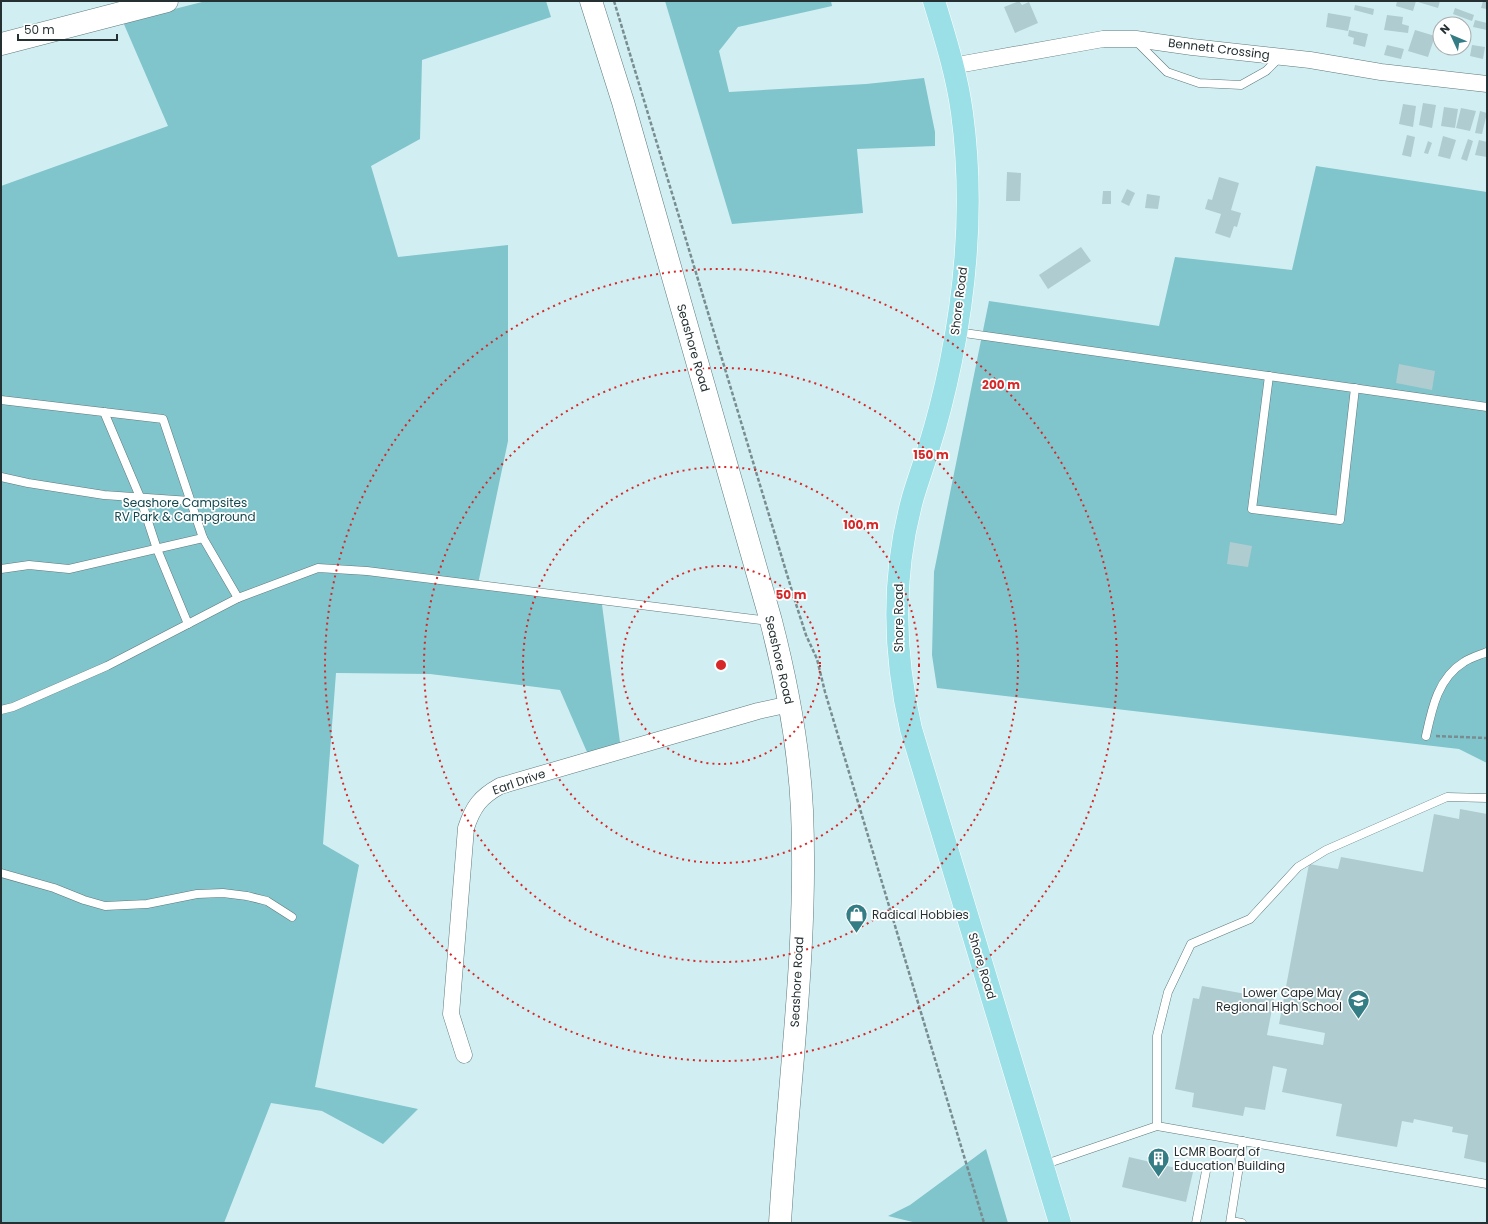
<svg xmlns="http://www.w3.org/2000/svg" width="1488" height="1224" viewBox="0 0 1488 1224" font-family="Poppins,sans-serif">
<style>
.green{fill:#80c4cc}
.building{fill:#afccd0}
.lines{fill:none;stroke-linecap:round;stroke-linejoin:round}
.lane-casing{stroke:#5e797c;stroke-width:9}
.street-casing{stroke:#5e797c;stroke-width:17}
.secondary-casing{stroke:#5e797c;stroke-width:23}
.primary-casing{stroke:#fff;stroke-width:23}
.path{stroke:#798d90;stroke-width:2.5;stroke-dasharray:4 2;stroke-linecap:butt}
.lane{stroke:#fff;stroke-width:8}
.street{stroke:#fff;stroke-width:16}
.secondary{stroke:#fff;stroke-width:22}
.primary{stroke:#9be0e7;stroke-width:22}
.ring{fill:none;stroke:#d62828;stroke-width:2;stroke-dasharray:2 4}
.labels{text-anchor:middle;stroke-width:3.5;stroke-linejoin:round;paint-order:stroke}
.street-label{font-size:12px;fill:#253032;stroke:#fff}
.park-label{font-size:12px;fill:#13484e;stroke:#fff}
.poi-label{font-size:12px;fill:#253032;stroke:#fff;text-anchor:start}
.centre{fill:#d62828;stroke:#fff;stroke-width:2}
.ring-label{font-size:12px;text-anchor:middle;font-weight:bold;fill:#d62828;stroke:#fff;stroke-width:3.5;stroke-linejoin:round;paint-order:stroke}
</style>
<rect width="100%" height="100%" fill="#d1eff2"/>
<!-- green -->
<g class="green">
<polygon points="206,1 546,1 551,17 422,60 420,139 371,166 398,257 508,245 508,441 478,584 601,597 621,750 590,759 560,690 430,674 336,673 323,844 359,865 315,1087 418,1109 383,1144 322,1111 271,1103 224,1223 1,1223 1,186 168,126 123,22"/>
<polygon points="665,1 831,1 832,6 738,27 719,51 729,92 866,84 924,78 935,132 935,146 857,149 863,213 732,224"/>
<polygon points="1316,166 1487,192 1487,763 1459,749 937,688 932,655 934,572 989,301 1159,326 1175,257 1292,270"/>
<polygon points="986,1149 1008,1223 917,1223 888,1216 910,1205"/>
</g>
<!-- building -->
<g class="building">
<polygon points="1019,1 1022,5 1029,2 1038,23 1015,33 1004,7"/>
<polygon points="1397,1 1416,1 1413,11 1396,6"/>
<polygon points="1418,1 1440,1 1438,8 1418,2"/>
<polygon points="1483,1 1487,1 1487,9 1481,8"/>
<polygon points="1355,5 1374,9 1373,15 1354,10"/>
<polygon points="1455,8 1474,15 1472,21 1453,14"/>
<polygon points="1328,13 1351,17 1348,31 1326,27"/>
<polygon points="1387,15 1403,17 1402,24 1409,26 1408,33 1384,30"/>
<polygon points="1475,20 1487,23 1487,30 1473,27"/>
<polygon points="1464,28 1470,30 1466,42 1464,41"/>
<polygon points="1349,30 1368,34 1365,47 1353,44 1354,38 1348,36"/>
<polygon points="1415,30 1435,36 1428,57 1408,51"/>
<polygon points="1387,45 1404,49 1401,59 1384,55"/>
<polygon points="1472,45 1485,47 1483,59 1470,56"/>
<polygon points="1423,103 1436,105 1432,128 1419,125"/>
<polygon points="1403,104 1416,106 1413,127 1399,124"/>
<polygon points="1444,107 1458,109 1455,128 1441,126"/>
<polygon points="1461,108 1476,111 1470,131 1456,128"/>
<polygon points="1480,111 1487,113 1482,134 1475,133"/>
<polygon points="1407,135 1415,137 1411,157 1402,155"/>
<polygon points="1443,136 1456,140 1450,159 1438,156"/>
<polygon points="1468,139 1473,141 1467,161 1461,159"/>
<polygon points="1479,140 1487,142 1487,157 1475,155"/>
<polygon points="1428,141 1432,143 1428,154 1424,153"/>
<polygon points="1007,172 1021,173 1020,201 1006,201"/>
<polygon points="1219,177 1239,183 1231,210 1241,213 1237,227 1234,226 1230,238 1215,233 1221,214 1205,209 1208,199 1212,200"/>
<polygon points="1127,189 1135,193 1129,206 1121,202"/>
<polygon points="1103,191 1111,191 1111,204 1102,204"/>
<polygon points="1147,194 1160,196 1158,209 1145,208"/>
<polygon points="1081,247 1091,261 1048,289 1039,275"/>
<polygon points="1399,364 1435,371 1432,390 1396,383"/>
<polygon points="1230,542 1252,546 1248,567 1227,564"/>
<polygon points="1460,809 1487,814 1487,1163 1464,1158 1468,1135 1452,1132 1453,1127 1414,1119 1413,1123 1402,1121 1397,1147 1336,1136 1342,1104 1282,1092 1287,1069 1273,1066 1265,1110 1245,1107 1243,1116 1192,1107 1194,1093 1175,1089 1193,998 1199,999 1202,986 1274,999 1267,1035 1323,1045 1325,1033 1279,1024 1309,864 1338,869 1341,857 1423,872 1434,814 1459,819"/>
<polygon points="1129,1157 1193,1172 1186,1202 1122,1187"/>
</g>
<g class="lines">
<defs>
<g id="lane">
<polyline points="1135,40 1167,72 1199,83 1241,85 1266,71 1280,57"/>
<polyline points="957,332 1487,407"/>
<polyline points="1269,376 1252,509 1340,520 1355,388"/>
<polyline points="1,400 163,419 203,538 238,598 107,666 13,707 1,710"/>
<polyline points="104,412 140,497 157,549 188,624"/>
<polyline points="1,477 28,483 104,495 190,501"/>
<polyline points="1,569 29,565 69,569 203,538"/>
<polyline points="238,598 318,568 367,571 769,621"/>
<path d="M1426,736c6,-28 12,-58 38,-74 6,-4 16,-7 23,-10"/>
<polyline points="1,873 54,888 84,900 105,906 147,904 197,894 223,893 247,896 267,901 292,917"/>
<polyline points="1157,1126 1157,1036 1168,992 1191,944 1250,919 1298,867 1326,850 1447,797 1487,798"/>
<polyline points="1043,1165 1157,1126 1487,1184"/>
<polyline points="1231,1221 1242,1223"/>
<polyline points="1196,1223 1206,1171"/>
<polyline points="1230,1223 1243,1141"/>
</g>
<g id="street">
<polyline points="952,66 1103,39 1136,39 1192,47 1310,60 1381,72 1487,84"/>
<path d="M464,1055l-13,-41 15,-186c7,-21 14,-31 34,-42l258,-75 32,-7"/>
</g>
<g id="secondary">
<path d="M591,1l32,101 148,519c16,62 28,125 31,189 6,138 -14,276 -22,413"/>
<polyline points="1,44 167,1"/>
</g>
<path id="primary" d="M934,1c11,36 23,74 28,112 11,81 5,168 -11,248 -6,29 -13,58 -22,86 -5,17 -11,33 -16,50 -21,76 -20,155 -2,232l149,494"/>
</defs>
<!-- lane casing -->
<use href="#lane" class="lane-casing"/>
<!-- street casing -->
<use href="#street" class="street-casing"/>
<!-- secondary casing -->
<use href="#secondary" class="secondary-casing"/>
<!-- primary casing -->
<use href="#primary" class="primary-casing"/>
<!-- path -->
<g class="path">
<polyline points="614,1 795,601 806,635 817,659 825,692 984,1223"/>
<polyline points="1436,736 1487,738"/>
</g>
<!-- lane -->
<use href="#lane" class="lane"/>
<!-- street -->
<use href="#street" class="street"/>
<!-- secondary -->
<use href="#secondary" class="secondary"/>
<!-- primary -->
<use href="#primary" class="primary"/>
</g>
<!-- distance rings -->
<g class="ring">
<circle cx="721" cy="665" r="99"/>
<circle cx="721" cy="665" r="198"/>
<circle cx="721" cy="665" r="297"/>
<circle cx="721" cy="665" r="396"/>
</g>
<!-- icons -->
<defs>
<symbol id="shop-pin" viewBox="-11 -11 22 30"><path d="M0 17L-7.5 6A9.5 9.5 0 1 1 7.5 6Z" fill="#357d85" stroke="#fff"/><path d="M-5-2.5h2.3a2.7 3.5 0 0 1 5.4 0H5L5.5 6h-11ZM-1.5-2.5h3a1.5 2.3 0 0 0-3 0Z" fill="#fff"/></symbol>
<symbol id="school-pin" viewBox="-11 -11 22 30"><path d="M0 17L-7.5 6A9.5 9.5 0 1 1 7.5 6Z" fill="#357d85" stroke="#fff"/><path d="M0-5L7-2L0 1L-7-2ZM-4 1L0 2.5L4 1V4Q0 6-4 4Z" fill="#fff"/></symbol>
<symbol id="building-pin" viewBox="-11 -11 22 30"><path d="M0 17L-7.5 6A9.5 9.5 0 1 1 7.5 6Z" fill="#357d85" stroke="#fff"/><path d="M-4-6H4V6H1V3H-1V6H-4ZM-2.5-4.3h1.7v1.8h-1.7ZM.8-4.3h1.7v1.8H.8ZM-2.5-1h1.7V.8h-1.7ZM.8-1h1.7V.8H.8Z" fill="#fff"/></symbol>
</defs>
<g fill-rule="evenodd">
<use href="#shop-pin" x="844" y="902" width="25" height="34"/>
<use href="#school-pin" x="1346" y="988" width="25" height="34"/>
<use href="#building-pin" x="1146" y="1146" width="25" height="34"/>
</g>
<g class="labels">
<!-- street labels -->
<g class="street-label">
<text transform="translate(1219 49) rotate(7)" y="4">Bennett Crossing</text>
<text transform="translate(959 301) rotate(-83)" y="4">Shore Road</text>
<text transform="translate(693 348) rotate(74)" y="4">Seashore Road</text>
<text transform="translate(899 618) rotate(-90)" y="4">Shore Road</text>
<text transform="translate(779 660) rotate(77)" y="4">Seashore Road</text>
<text transform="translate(519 782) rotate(-19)" y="4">Earl Drive</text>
<text transform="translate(982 966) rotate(73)" y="4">Shore Road</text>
<text transform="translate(797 982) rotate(-87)" y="4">Seashore Road</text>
</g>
<!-- park labels -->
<g class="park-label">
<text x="185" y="507">Seashore Campsites<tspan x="185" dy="14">RV Park &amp; Campground</tspan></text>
</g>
<!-- poi labels -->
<g class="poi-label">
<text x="872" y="919">Radical Hobbies</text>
<text x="1342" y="997" text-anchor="end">Lower Cape May<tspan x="1342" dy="14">Regional High School</tspan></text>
<text x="1174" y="1156">LCMR Board of<tspan x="1174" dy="14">Education Building</tspan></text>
</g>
</g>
<circle cx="721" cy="665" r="6" class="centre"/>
<g class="ring-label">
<text x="1001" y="389">200 m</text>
<text x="931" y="459">150 m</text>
<text x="861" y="529">100 m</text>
<text x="791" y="599">50 m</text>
</g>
<!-- border -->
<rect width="1488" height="1224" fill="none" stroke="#253032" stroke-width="4"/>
<!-- north arrow -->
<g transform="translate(1452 36) rotate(314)"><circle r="19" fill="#ffffff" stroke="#a8acad"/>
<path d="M0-3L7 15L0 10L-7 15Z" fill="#357d85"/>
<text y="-6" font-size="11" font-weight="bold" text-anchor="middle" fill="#253032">N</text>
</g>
<!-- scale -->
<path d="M18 34v6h99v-6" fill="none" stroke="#253032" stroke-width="2"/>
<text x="24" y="34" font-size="12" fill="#253032" stroke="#ffffff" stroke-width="3" paint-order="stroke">50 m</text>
</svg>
